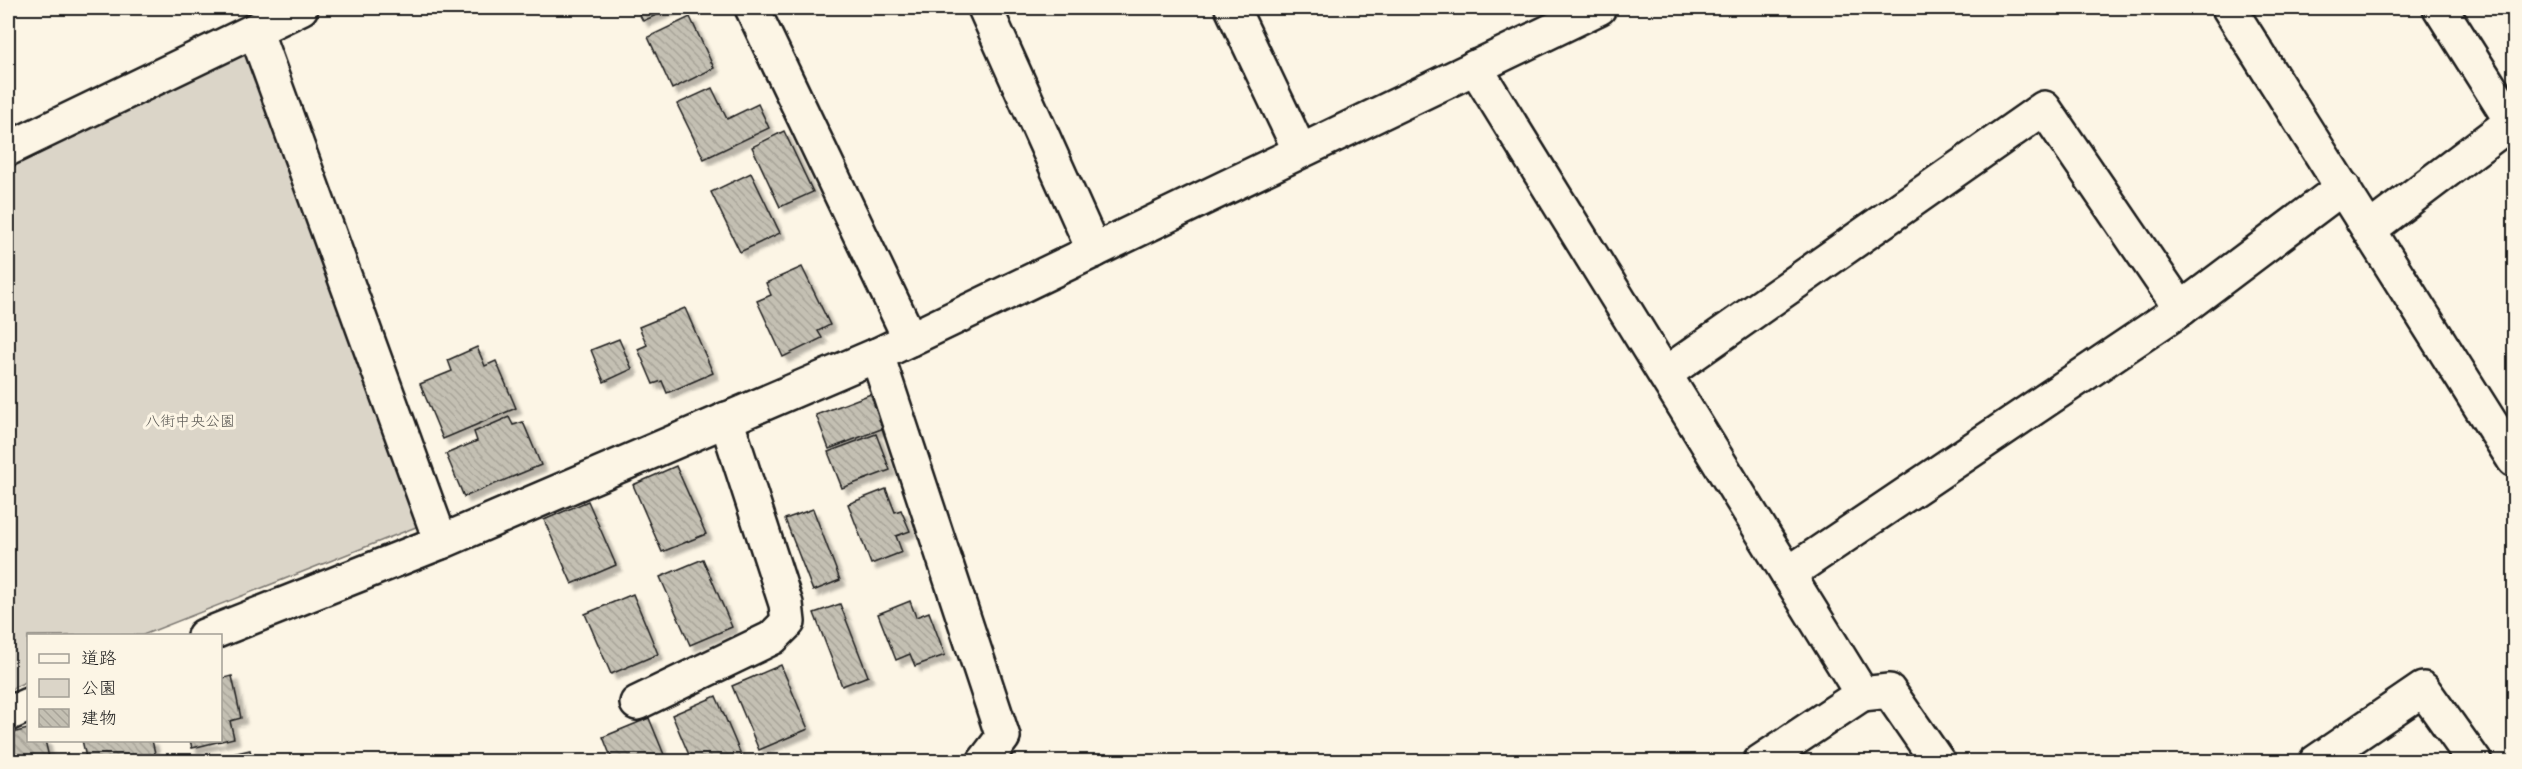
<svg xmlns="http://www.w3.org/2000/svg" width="2522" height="769" viewBox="0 0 2522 769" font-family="Mali,'Klee One',sans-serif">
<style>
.park{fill:#dbd5c8;stroke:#7c7872;stroke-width:1.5}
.building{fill:url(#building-back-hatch);stroke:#1c1c1c;stroke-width:1.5;filter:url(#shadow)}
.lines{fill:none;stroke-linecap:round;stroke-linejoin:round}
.minor-casing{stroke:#1c1c1c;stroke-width:38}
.minor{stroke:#fcf5e5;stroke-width:33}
.labels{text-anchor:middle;stroke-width:6;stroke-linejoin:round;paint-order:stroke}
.park-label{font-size:15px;fill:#555450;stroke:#fcf5e5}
</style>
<defs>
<pattern id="building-back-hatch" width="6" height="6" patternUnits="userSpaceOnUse" patternTransform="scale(1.5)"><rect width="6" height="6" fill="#c4c0b3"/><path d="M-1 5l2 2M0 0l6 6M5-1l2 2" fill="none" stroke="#a8a499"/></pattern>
<filter id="shadow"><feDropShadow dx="5.5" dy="5.5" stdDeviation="1.5" flood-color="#0004"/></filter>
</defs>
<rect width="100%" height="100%" fill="#fcf5e5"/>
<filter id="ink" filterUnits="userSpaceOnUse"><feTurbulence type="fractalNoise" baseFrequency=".0167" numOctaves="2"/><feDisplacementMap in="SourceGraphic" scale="12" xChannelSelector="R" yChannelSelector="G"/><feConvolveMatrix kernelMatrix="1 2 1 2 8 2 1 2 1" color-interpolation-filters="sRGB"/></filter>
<g filter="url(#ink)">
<!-- park -->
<polygon class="park" points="247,49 421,525 143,635 28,636 28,681 8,690 8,165"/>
<!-- building -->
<g class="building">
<polygon points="636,8 672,8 643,21"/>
<polygon points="690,17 714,68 672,89 648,37"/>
<polygon points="712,88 727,119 758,104 769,128 704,159 677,104"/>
<polygon points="784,131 813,192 780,207 752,147"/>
<polygon points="751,173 780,233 740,252 711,192"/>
<polygon points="802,267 830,325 818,331 822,338 783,357 757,301 771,295 766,283"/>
<polygon points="685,308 713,373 667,393 662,381 653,384 638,349 647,345 639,327"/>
<polygon points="619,339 632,369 604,382 591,350"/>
<polygon points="477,347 485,366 496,361 516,408 443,439 420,384 452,371 448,360"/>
<polygon points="876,392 889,426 829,449 816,415"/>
<polygon points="509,417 513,425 523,422 541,465 464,497 446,454 477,441 474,432"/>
<polygon points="876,434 890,470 842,488 828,452"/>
<polygon points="676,466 706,534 662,552 633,485"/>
<polygon points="886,489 895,512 901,510 910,531 896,536 902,552 871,564 848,504"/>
<polygon points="588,501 616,565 572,584 544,520"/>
<polygon points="813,509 840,580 813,591 785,519"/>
<polygon points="703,559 732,627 690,645 660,577"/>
<polygon points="633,594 658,654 611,674 585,614"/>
<polygon points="910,601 916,617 929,612 945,655 915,666 910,654 896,660 878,614"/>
<polygon points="840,604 868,676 842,686 814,613"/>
<polygon points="781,665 808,729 759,750 732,686"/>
<polygon points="232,676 241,718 230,721 234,738 192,748 190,740 220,740 220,679"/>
<polygon points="716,696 742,757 731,762 692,762 672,715"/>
<polygon points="649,718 667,762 613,762 603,737"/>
<polygon points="28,729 28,740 45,740 50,762 8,762 8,734"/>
<polygon points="82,740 152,740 157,762 87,762"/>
<polygon points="250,750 253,762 208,762 207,760"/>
</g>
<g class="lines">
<defs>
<g id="minor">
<polyline points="752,8 910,339"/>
<polyline points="985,8 1094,251"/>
<polyline points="1232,8 1300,151"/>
<polyline points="2229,8 2514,460"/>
<polyline points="2440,8 2512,122"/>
<polyline points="255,30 441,542"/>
<polyline points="1475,67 1862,694 1760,762"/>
<polyline points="8,149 301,8"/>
<polyline points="2370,229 2514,120"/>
<polyline points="877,355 1003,737 984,762"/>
<polyline points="1665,374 2044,108 2181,309"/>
<polyline points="1788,574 2181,309 2343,187"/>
<polyline points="204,636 441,542 877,355 1599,8"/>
<polyline points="1862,694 1889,691 1938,762"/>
<polyline points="637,703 772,638 788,622 786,604 726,419"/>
<polyline points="8,714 28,705"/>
<polyline points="2316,762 2423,689 2475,762"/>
</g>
</defs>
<!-- minor casing -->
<use href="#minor" class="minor-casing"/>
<!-- minor -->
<use href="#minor" class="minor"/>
</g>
</g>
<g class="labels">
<!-- park labels -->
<g class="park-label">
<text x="190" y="426">八街中央公園</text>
</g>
</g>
<!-- margin -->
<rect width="2522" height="769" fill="none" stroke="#fcf5e5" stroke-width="30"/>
<rect x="15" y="15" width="2492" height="739" fill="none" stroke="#1c1c1c" stroke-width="2" filter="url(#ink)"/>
<!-- legend -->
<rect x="27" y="634" width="195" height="108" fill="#fcf5e5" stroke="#a29e95" stroke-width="1.5"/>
<rect x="39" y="654" width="30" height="9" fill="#fcf5e5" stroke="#a29e95" stroke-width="1.5"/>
<text x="81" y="664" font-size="18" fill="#1c1c1c">道路</text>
<rect x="39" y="679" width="30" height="18" fill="#dbd5c8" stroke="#a29e95" stroke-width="1.5"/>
<text x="81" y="694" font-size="18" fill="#1c1c1c">公園</text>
<rect x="39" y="709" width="30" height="18" fill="url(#building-back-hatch)" stroke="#a29e95" stroke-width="1.5"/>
<text x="81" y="724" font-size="18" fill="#1c1c1c">建物</text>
</svg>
